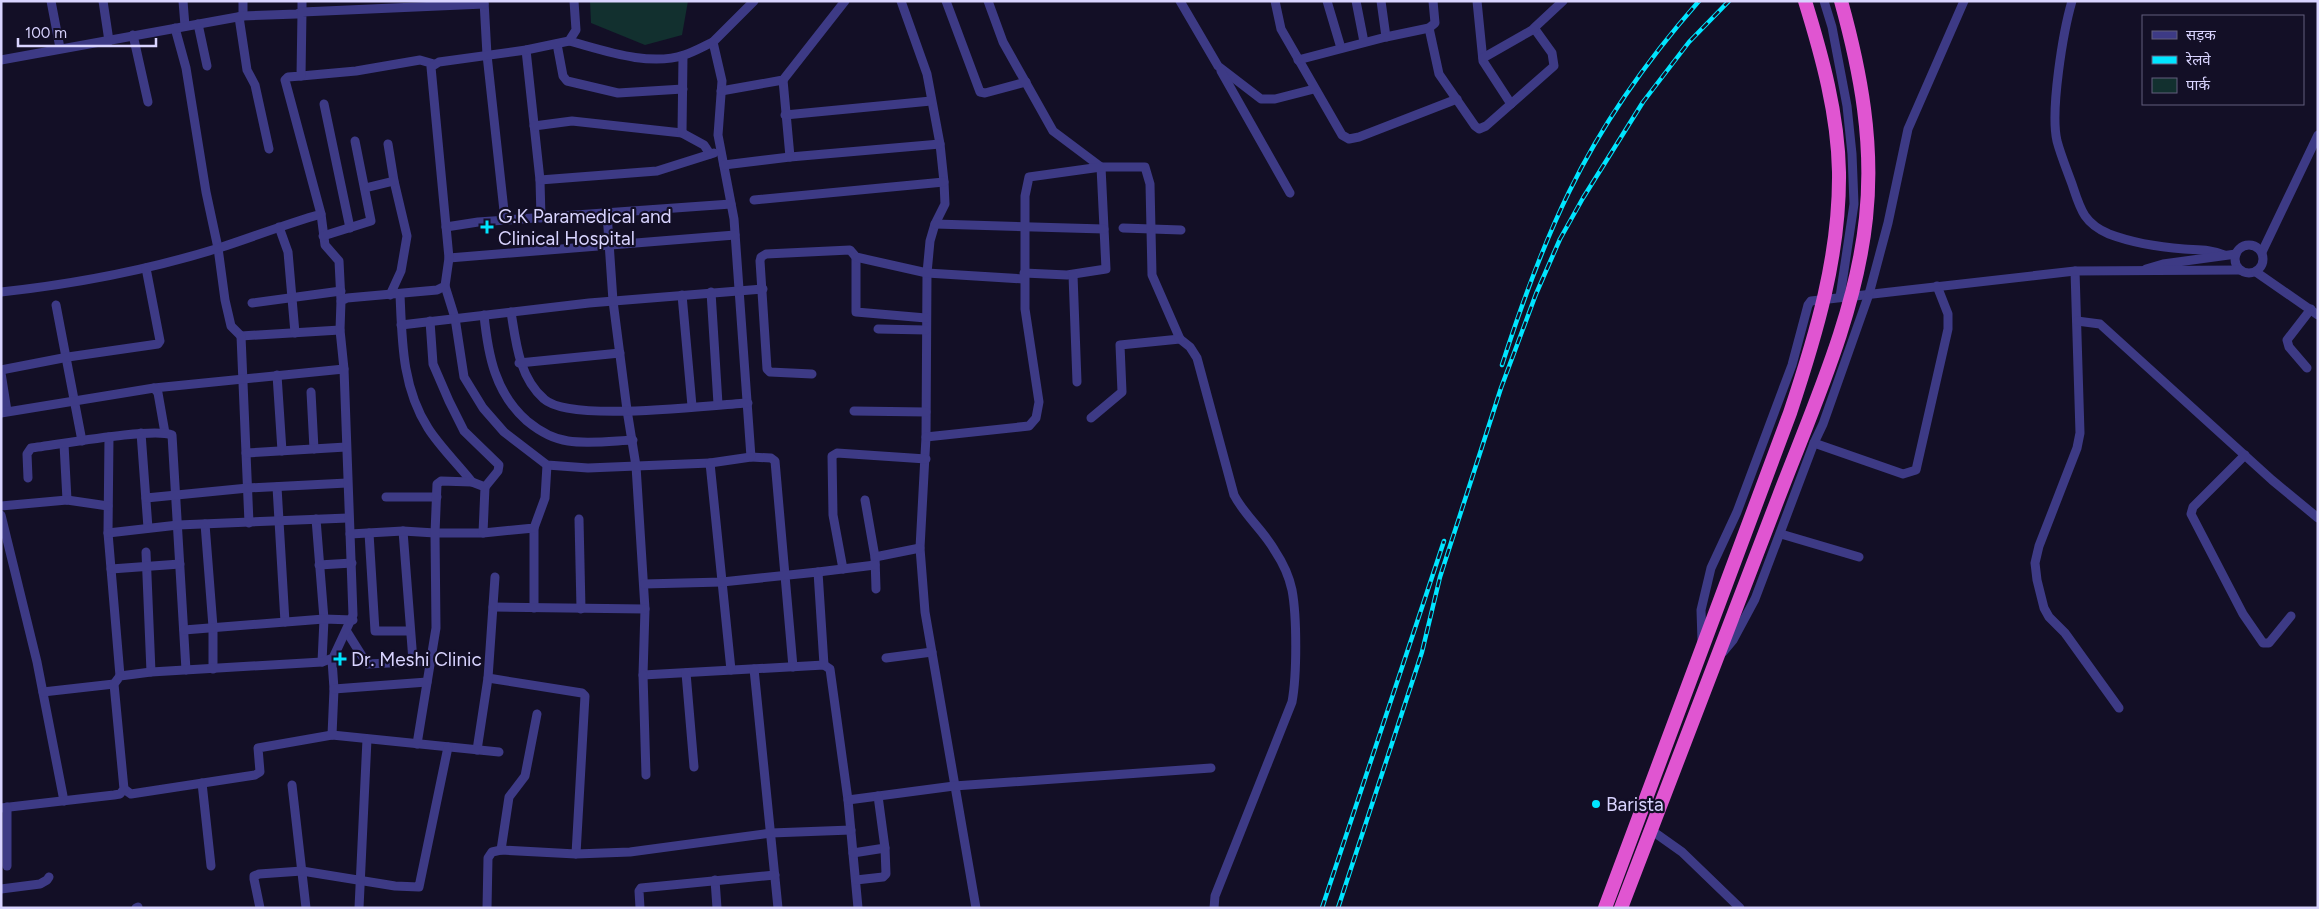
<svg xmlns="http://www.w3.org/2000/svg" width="2319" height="909" viewBox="0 0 2319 909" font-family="Figtree,'Noto Sans Devanagari',sans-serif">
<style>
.green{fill:#12302f}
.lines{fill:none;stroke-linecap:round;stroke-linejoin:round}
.minor{stroke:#3d3a85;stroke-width:9}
.trunk{stroke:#e055d1;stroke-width:14}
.rail-casing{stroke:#00e5ff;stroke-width:4.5}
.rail{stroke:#130f26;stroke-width:2.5;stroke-dasharray:8;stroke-linecap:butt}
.poi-dot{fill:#00e5ff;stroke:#130f26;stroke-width:2}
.labels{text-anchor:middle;stroke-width:4.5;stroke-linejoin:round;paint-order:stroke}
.poi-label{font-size:19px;fill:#d9d4ff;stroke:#130f26;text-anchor:start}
</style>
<rect width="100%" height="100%" fill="#130f26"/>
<!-- green -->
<polygon class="green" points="590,1 688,1 682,35 645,45 591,23"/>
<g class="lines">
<!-- minor -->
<g class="minor">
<polyline points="51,1 60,48"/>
<polyline points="103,1 109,41"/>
<polyline points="183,1 185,26"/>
<polyline points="243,1 243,16"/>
<polyline points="484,1 487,55 505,220"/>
<polyline points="901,1 927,74 940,144 944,182 945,204 935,224 930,241 927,273 926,437 920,548 925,612 976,908"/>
<polyline points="946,1 980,92 985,93 1026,82"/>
<polyline points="988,1 1003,42 1053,131 1101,167 1106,269 1067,275 1024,273"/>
<polyline points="1180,1 1218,66 1261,99 1275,99 1314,89"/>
<polyline points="1275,1 1281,29 1342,135 1349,139 1359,137 1457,99"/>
<polyline points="1327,1 1341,48"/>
<polyline points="1356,1 1364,42"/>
<polyline points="1381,1 1386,37"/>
<polyline points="1477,1 1483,61 1511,104"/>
<polyline points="1824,1 1832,27 1847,106 1852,154 1854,204 1840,297"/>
<path d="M2072,1c-9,31 -22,110 -15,140 4,15 10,29 15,43 8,24 11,39 37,50 24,9 49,13 75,15 15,1 26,0 40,6"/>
<polyline points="239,17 247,70 255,85 269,149"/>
<polyline points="198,24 207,66"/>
<polyline points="175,28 186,68 206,192 218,248 225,300 231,326 241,336 340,330"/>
<polyline points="1429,28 1439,74 1475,126 1479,129 1486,126 1554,66 1552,53 1534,28 1563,1"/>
<polyline points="133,35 148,102"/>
<path d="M569,41c34,9 80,26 115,14 10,-3 20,-9 29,-13l9,39 -4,54 16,84 17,238 20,1 4,3 18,206"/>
<polyline points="713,42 754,1"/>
<polyline points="557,44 563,76 567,81 618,93 683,89"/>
<polyline points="526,50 540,180 541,218"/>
<polyline points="1483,58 1534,29"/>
<polyline points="1,60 243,16 297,14 302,12 302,1"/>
<polyline points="1298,60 1386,37 1429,28 1435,23 1433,1"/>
<polyline points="1221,71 1290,193"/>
<polyline points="301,76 356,71 420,60 434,64"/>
<polyline points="783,80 790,157"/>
<polyline points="721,91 783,80 845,1"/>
<polyline points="324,104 350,228"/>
<polyline points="785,115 931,101"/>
<polyline points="534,126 572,121 682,133 704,145 710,154"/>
<polyline points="682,133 683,56"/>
<polyline points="388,144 394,181 407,236 401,271 390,295"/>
<polyline points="724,165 790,157 940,144"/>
<polyline points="540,180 657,171 714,153"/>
<polyline points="365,188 394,181"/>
<polyline points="754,200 944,182"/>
<polyline points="607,213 613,301 627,410 636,466 645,609 643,675 824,665 830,669 848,800 858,908"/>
<polyline points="321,214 325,245 339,261 341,301"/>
<polyline points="935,224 1104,229"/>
<polyline points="279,227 288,252 295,333"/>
<polyline points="446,227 478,222 731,204"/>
<polyline points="1123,228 1181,230"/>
<polyline points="323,236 371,221 355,141"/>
<circle cx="2249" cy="259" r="14"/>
<polyline points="2262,252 2318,135"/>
<polyline points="856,257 856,312 926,318"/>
<polyline points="449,258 735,235"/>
<polyline points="2146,269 2163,264 2236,254"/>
<polyline points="2075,271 2080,433 2077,448 2039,546 2035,563 2037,580 2044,608 2049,617 2065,633 2119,708"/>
<polyline points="2256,272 2318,315"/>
<polyline points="1073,275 1077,382"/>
<polyline points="445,286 455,318 464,377 483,408 504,432 547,465 588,468 710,463 731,670"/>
<path d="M1,292c74,-8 147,-22 218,-44 34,-11 67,-24 102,-34l-36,-134 3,-3 13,-1 1,-64 182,-8"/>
<polyline points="711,292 718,404"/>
<path d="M400,294c2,47 2,93 28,134 12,19 30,36 44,54"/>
<polyline points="682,295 692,406"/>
<polyline points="252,303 341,291"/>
<polyline points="56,305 82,441"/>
<path d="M511,312c5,31 8,65 33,87 26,24 164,6 204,4"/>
<path d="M484,315c4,40 11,78 43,106 11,9 26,18 41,20 20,3 44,0 65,-1"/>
<polyline points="430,321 433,364 449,401 464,431 499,465 498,471 485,487"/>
<polyline points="2077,321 2100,324 2272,480 2318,518"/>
<polyline points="401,325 589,303 763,289"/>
<polyline points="878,329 926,330"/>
<polyline points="241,336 249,523"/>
<polyline points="519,363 620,353"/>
<polyline points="2307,368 2289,347 2287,340 2311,309"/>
<polyline points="1,370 68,357 158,344 160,341 146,268"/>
<polyline points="1,373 7,411"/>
<polyline points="812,374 770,372 767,369 760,261 761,257 766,254 850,250 856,257 927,273 1024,279"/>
<polyline points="277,375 282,451"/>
<polyline points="154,388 344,369"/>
<polyline points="311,392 314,449"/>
<polyline points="854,411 926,412"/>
<polyline points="1,413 154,388 158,393 165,433"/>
<path d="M1091,418l31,-26 -2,-47 60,-6 10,8 7,11 37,137c11,21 30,36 41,56 8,12 14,25 17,39 5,27 5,85 0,112l-77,194 -1,12"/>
<polyline points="141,433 148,528"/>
<polyline points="109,437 108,533 120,676"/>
<polyline points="926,437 1029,426 1036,418 1039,402 1025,309 1025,196 1029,177 1101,167 1145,167 1150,184 1152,275 1180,339"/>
<polyline points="1814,443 1903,474 1916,470 1948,329 1948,314 1937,286"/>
<polyline points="64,444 67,500"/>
<polyline points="246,453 346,447"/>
<polyline points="2245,455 2193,507 2191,514 2243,614 2263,643 2269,643 2291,616"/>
<polyline points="710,463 751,457"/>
<path d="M28,478l-1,-24 4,-6c26,-3 122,-21 141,-13l14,235"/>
<polyline points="277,487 285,622"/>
<polyline points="386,497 437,497"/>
<polyline points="146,498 248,488 347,483"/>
<polyline points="865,500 875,557 876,589"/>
<polyline points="1,506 67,500 108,506"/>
<polyline points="1,515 37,662 64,801"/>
<polyline points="316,519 324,619 322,662"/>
<polyline points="579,519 581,609"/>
<polyline points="205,524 213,627 213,669"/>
<polyline points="534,528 534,608"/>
<polyline points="403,531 413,661"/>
<polyline points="108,533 178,525 348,518"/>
<polyline points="369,533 375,631 410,631"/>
<polyline points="350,534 403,531 435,533 483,533"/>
<polyline points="1781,534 1859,557"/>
<polyline points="146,552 151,672"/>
<polyline points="875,557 920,548"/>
<polyline points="319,565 352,563"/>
<polyline points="111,569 180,564"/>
<polyline points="843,569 833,515 832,456 837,453 926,459"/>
<polyline points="818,572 875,565"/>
<polyline points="644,584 722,582 818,572 824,665"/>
<polyline points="493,607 645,609"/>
<polyline points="184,630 324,619 353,620"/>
<polyline points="347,632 367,664 431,661"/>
<polyline points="1702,641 1701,610 1711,568 1737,512 1792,365 1808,305 1811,301 2075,271 2240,270"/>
<polyline points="1723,652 1733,640 1755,599 1814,443 1823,424 1869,294 1888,223 1908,129 1964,1"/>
<polyline points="886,658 932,652"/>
<polyline points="332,660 334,689 332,735"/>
<polyline points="754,669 778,908"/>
<polyline points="686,673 694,767"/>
<polyline points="643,675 646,775"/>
<polyline points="488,678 582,693 585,696 576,854"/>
<polyline points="334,689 427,682"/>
<polyline points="43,692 114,684"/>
<polyline points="417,744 436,628 435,533 437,484 441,481 472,482 485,487 483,533 534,528 545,498 547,465"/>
<polyline points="477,750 488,678 495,577"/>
<polyline points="202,783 211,866"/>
<polyline points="292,785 306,908"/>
<polyline points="124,789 131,794 255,775 260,772 258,748 332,735 499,752"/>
<polyline points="848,800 954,786 1211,768"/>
<polyline points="1,808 114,795 120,794 124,789 114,684 120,676 151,672 322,662 333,658 353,615 344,369 340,330 341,301 347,298 437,290 445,286 449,258 431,67 439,62 526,50 569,41 576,30 574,1"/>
<polyline points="1651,830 1682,852 1740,908"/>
<polyline points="501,850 509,797 525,776 537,714"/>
<polyline points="853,853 885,848"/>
<polyline points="7,866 7,807"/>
<polyline points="715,880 717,908"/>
<polyline points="856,880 883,877 886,874 885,848 878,796"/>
<polyline points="1,889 40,884 47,880 49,877"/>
<polyline points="136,908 138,907"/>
<polyline points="260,908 254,879 254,876 259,874 302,871 395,886 419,887 448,747"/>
<polyline points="359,908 367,739"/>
<polyline points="487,908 488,858 492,852 501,850 576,854 630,852 771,833 851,830"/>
<polyline points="640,908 639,891 641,888 775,875"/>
</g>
<!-- trunk -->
<g class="trunk">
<path d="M1605,908l185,-495c26,-78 50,-157 49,-241 -1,-58 -17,-116 -34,-171"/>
<path d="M1621,908c52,-137 105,-274 158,-412 34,-89 77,-182 87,-278 8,-74 -5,-145 -25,-217"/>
</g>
<defs>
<g id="rail">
<path d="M1502,365c19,-59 40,-118 67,-173 34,-70 79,-133 130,-191"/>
<polyline points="1322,908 1444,541"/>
<polyline points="1338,908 1422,652 1440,577 1501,388 1536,294 1560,239 1583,198 1643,102 1689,42 1729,1"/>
</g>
</defs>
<!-- rail casing -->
<use href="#rail" class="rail-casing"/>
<!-- rail -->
<use href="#rail" class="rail"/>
</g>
<!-- markers -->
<g class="poi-dot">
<path d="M484.5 219.5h5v5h5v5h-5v5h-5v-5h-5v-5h5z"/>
<path d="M337.5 651.5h5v5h5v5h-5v5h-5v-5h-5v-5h5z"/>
<circle cx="1596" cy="804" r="5"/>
</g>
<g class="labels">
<!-- poi labels -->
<g class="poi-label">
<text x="498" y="223">G.K Paramedical and<tspan x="498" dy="22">Clinical Hospital</tspan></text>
<text x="351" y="666">Dr. Meshi Clinic</text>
<text x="1606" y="811">Barista</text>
</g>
</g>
<!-- border -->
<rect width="2319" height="909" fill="none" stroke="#d9d4ff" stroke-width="5"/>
<!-- legend -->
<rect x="2142" y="15" width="162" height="90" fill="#130f26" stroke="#625e7d"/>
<rect x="2152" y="31" width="25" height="8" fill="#3d3a85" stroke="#625e7d"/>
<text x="2186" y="40" font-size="15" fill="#d9d4ff">सड़क</text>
<rect x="2152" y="56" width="25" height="8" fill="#00e5ff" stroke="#625e7d"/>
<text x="2186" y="65" font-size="15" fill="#d9d4ff">रेलवे</text>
<rect x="2152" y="78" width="25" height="15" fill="#12302f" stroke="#625e7d"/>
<text x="2186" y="90" font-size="15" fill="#d9d4ff">पार्क</text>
<!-- scale -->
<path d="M18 38v8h138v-8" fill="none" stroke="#d9d4ff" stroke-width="2.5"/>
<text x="25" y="38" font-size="15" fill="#d9d4ff" stroke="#130f26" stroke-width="4" paint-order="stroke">100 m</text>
</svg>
